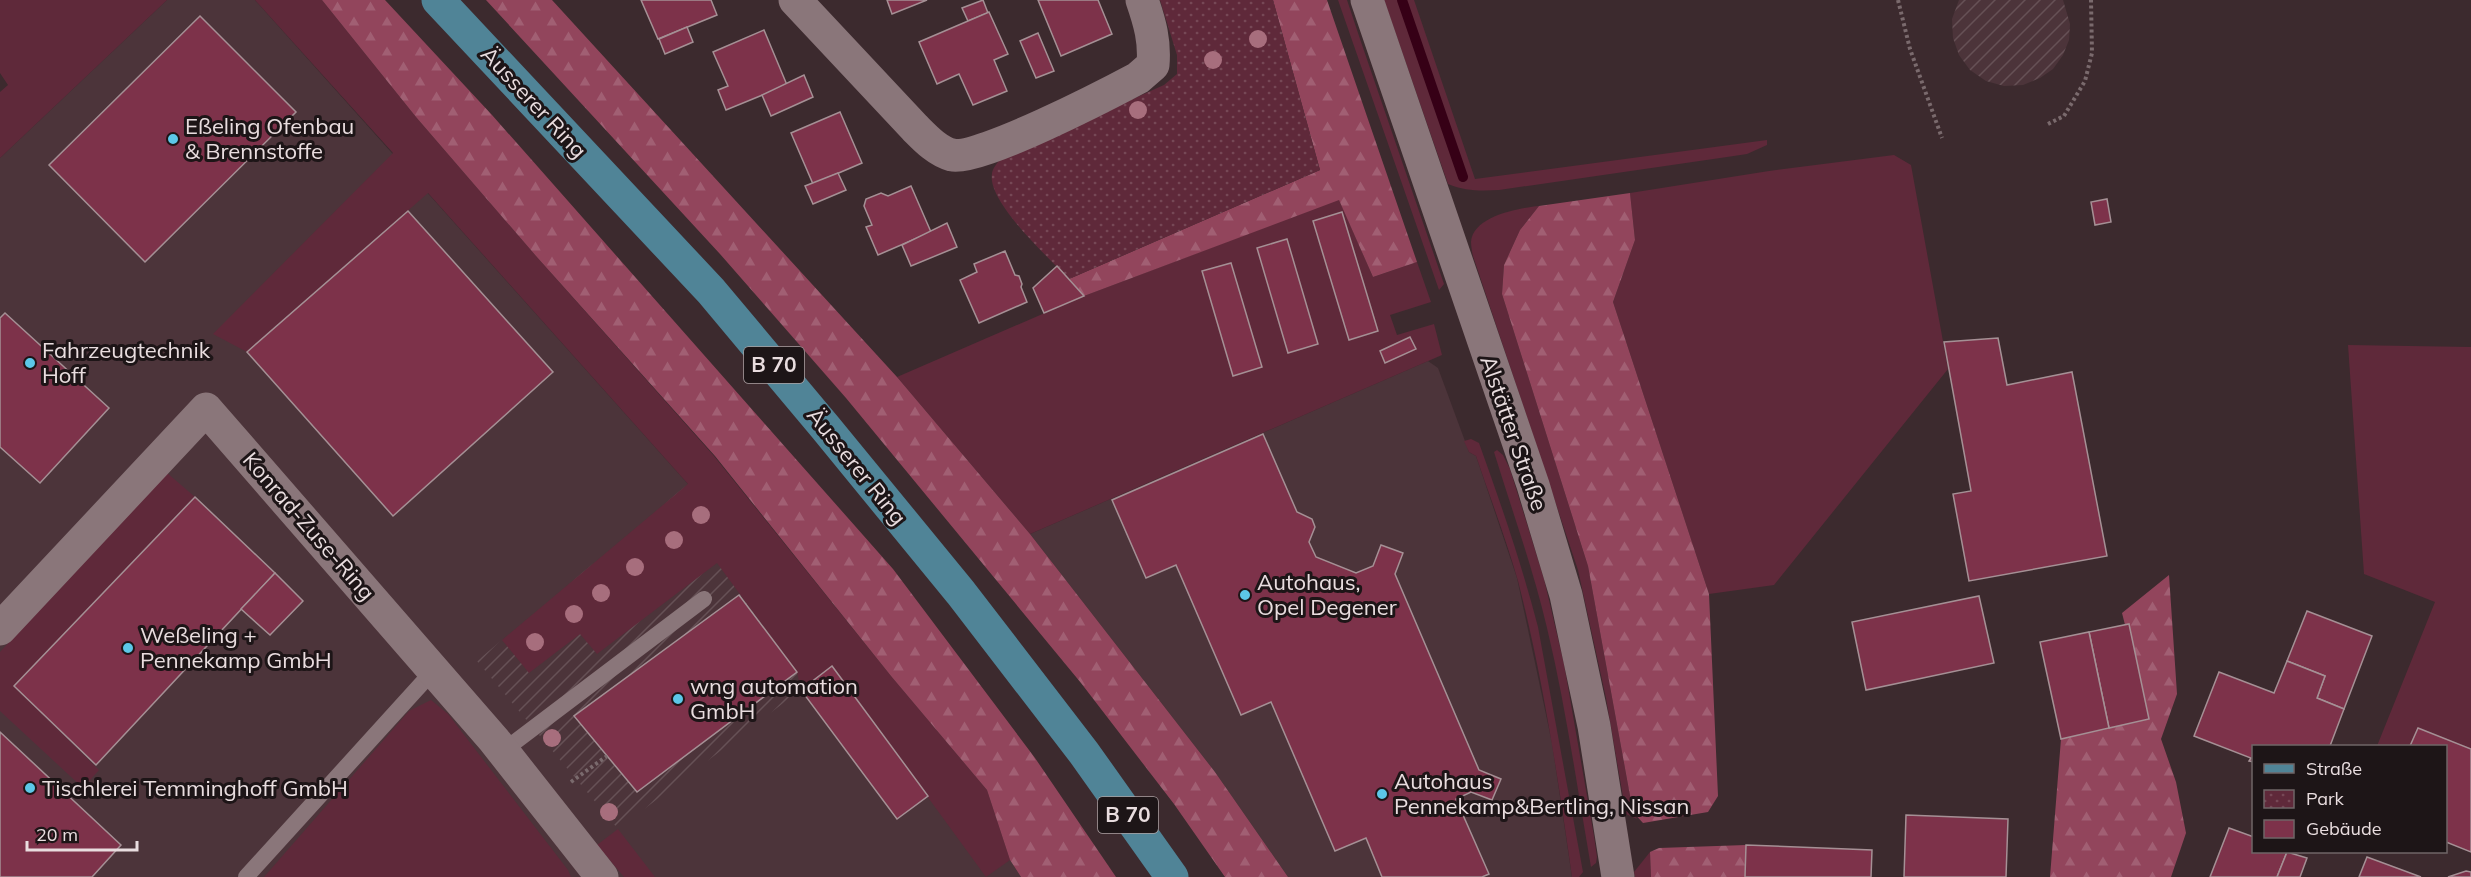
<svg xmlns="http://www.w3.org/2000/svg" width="2471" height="877" viewBox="0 0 2471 877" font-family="Mulish,sans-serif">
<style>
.built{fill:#4c343a}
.industrial{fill:url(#industrial-furrows)}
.grass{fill:#5f293a}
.forest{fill:url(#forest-firs)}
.park{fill:url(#park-dots)}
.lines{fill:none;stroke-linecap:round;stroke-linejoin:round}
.stream{stroke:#360016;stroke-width:10}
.building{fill:#7d324a;stroke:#a59095;stroke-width:1.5}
.path{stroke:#7a6a6d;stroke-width:4;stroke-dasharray:3 3;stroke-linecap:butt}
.service{stroke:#8a767a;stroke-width:16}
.minor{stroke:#8a767a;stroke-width:33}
.secondary{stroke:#8a767a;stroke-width:33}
.primary{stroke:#508497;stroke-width:33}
.tree{fill:#a76e7d}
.poi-dot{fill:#5cc7e8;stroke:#1d1517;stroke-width:2}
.labels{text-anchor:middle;stroke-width:6;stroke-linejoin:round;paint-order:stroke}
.shield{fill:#1d1517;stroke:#aca1a3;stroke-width:1.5}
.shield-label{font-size:21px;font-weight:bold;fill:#e9dddf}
.street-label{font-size:22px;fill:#e9dddf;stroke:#1d1517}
.poi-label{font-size:22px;fill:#e9dddf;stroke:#1d1517;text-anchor:start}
</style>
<defs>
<pattern id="industrial-furrows" width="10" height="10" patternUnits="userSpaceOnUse" patternTransform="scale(1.5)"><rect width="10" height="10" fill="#4c343a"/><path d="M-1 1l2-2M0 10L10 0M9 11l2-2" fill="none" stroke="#665156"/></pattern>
<pattern id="forest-firs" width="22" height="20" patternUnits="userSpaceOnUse" patternTransform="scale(1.5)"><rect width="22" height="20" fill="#92455c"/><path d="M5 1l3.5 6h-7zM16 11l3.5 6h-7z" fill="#a15f73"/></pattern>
<pattern id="park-dots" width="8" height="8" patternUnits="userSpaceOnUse" patternTransform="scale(1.5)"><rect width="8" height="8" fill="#5f293a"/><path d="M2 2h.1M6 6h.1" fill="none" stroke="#764856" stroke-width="1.8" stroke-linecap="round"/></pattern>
</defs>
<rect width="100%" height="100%" fill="#3c2a2e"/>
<!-- built -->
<g class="built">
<polygon points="167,0 255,0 688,484 1010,860 1021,877 0,877 0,158"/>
<polygon points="1428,361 1438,368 1469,452 1476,456 1517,578 1552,743 1572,877 1288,877 1215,772 1030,534"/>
</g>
<!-- industrial -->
<g class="industrial">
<polygon points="1959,0 2063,0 2070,24 2069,40 2063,55 2053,69 2040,78 2023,85 2004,86 1986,81 1970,70 1959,55 1953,38 1952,19"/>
<polygon points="688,484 832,666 618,829 477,661"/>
</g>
<!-- grass -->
<g class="grass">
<polygon points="0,0 167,0 0,158 0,92 8,85 0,73"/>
<polygon points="255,0 322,0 416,117 536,256 714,456 891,676 987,790 1010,860 986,877 833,667 801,690 797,672 717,563 597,654 580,634 529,673 502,640 688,484 428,193 247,352 213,334 393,153"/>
<polygon points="1338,0 1347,0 1360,39 1444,284 1439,290"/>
<path d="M1384,0h30l61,179 292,-39v5l-20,9 -20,3 -228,33c-19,1 -34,1 -51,-6z"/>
<polygon points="1894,155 1911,165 1948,369 1774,585 1709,594 1613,302 1635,240 1630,193 1769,171"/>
<polygon points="1339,199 1373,277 1417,262 1431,302 1390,315 1397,335 1434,324 1442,355 1030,534 897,377 1084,296"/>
<path d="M1539,206l-19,24 -16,35 -2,29 86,272 45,246 4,7 -11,-5 -20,-116 -28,-128 -105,-314c-1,-4 -2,-10 -2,-14 2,-26 48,-34 68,-36z"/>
<polygon points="2348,345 2471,347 2471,749 2418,728 2410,746 2377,746 2435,602 2364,574"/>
<path d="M1471,439l8,4c22,61 43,122 59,184l45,245 -4,5h-7c-14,-99 -29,-199 -54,-296 -12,-42 -28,-84 -42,-125l-7,-4 -5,-11z"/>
<path d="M1497,450l6,5 7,14 34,110 20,85 30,172 3,21 -1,6 -5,4c-14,-80 -25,-160 -44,-239 -14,-60 -35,-117 -53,-176z"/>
<polygon points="166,472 195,497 14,686 99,770 83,788 0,711 0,652"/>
<polygon points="431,700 448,714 568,870 571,877 264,877 409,711"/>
<polygon points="618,829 655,877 624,877 597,845"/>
<polygon points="1650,852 1651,877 1635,877 1634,872"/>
</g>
<!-- forest -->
<g class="forest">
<polygon points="322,0 385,0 492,115 893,569 1035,758 1116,877 1021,877 1010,860 987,790 891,676 715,456 536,256 416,117"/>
<polygon points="486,0 552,0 897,377 1030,534 1215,772 1288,877 1225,877 1174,804 1081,683 846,398 720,254"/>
<polygon points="1273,0 1327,0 1417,262 1373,277 1339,200 1084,296 1069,279 1320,170"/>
<polygon points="1630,193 1635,240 1613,302 1709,594 1718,796 1708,812 1643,823 1633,812 1588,566 1502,294 1504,265 1520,230 1539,206"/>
<polygon points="2169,575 2177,694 2161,739 2176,782 2186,833 2171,877 2050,877 2061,739 2149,719 2122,613"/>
<polygon points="1746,845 1745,877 1651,877 1650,852 1659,848"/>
</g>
<!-- park -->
<path class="park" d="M1160,0h113l47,170 -251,109c-19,-20 -82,-77 -77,-105 0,-5 6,-12 9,-16l163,-73 13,-11v-19z"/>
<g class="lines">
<!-- stream -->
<polyline class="stream" points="1402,0 1463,177"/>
</g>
<!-- building -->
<g class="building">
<polygon points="641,0 711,0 717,15 658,39"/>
<polygon points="887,0 927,0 892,14"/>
<polygon points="983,0 988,13 968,21 962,8"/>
<polygon points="1038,0 1098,0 1112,34 1061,56"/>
<polygon points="989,12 1008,54 994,60 1007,91 973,105 959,74 937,84 919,42"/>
<polygon points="200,16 296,112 145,262 49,165"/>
<polygon points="687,27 693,42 665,54 659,39"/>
<polygon points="764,30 787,85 726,110 718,90 728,86 713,52"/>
<polygon points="1038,33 1054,71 1036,78 1020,41"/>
<polygon points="804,75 813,97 771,116 762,95"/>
<polygon points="840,112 862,163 813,184 791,133"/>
<polygon points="838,173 846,190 813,204 805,186"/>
<polygon points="911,186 931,232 878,255 866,227 872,225 864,206 866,199 881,193 888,196"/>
<polygon points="2107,199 2111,222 2095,225 2091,202"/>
<polygon points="408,211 553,372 393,516 247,352"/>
<polygon points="1342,212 1378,331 1349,340 1313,221"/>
<polygon points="947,223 957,247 911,266 902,245"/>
<polygon points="1287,239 1318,344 1288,353 1257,248"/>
<polygon points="1005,251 1015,275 1019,276 1022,284 1021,287 1027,302 979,323 960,280 977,272 974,264"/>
<polygon points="1231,263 1262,367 1233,376 1202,271"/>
<polygon points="1057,266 1084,296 1044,313 1033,288"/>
<polygon points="5,313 109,408 40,483 0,447 0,318"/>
<polygon points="1410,337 1416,349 1385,363 1380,351"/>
<polygon points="1998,338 2007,385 2072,372 2107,556 1969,581 1953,494 1971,491 1944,342"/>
<polygon points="1263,434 1297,512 1312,519 1315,527 1309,542 1316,557 1356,573 1373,566 1381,545 1403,553 1395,574 1479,770 1501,779 1492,800 1471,792 1456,799 1489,874 1482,877 1382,877 1366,838 1335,851 1271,702 1241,715 1176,565 1146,578 1112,500"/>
<polygon points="195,497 275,573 96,765 14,686"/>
<polygon points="275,573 303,601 270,635 241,609"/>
<polygon points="739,595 797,672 637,792 574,716"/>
<polygon points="1979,596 1994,663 1866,690 1852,622"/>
<polygon points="2307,611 2372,636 2344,709 2317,698 2325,676 2287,661"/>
<polygon points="2129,624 2149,719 2109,728 2089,632"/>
<polygon points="2089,632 2109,728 2061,739 2040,642"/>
<polygon points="2287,661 2325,676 2317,698 2344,709 2330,746 2254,746 2254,762 2249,761 2251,758 2194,736 2219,672 2274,693"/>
<polygon points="832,666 928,796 897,819 801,690"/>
<polygon points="2418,728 2471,749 2471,852 2446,842 2446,746 2410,746"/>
<polygon points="0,732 121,845 92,877 0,877"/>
<polygon points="1906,815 2008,819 2006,877 1904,877"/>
<polygon points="2229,828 2254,837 2254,852 2287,852 2277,877 2210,877"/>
<polygon points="1746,845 1872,850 1871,877 1745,877"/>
<polygon points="2287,852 2307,858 2300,877 2277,877"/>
<polygon points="2367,857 2421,877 2359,877"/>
<polygon points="2466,871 2471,872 2471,877 2448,877"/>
</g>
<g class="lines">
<!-- path -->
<g class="path">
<polyline points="1898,0 1910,49 1942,138"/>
<polyline points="2048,124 2064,116 2085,81 2092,53 2091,0"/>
<polyline points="571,782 607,756"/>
</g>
<!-- service -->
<g class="service">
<polyline points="503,751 704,599"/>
<polyline points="246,877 434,670"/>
</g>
<!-- minor -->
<g class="minor">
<path d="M795,0l120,128c10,10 22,23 37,27 27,6 156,-61 186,-77l15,-13c2,-24 -3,-42 -11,-65"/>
<polyline points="0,629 206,409 494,740 602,877"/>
</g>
<!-- secondary -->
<polyline class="secondary" points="1367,0 1533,485 1566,595 1594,726 1618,877"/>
<!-- primary -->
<polyline class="primary" points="438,0 711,291 825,427 961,593 1084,753 1172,877"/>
</g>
<!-- trees -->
<g class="tree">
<circle cx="1258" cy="39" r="9"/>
<circle cx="1213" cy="60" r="9"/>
<circle cx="1138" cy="110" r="9"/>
<circle cx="701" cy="515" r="9"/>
<circle cx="674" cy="540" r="9"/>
<circle cx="635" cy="567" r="9"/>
<circle cx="601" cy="593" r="9"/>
<circle cx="574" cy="614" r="9"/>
<circle cx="535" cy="642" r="9"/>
<circle cx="552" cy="738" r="9"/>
<circle cx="609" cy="812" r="9"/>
</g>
<!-- markers -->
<g class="poi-dot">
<circle cx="173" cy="139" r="6"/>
<circle cx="30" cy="363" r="6"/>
<circle cx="1245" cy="595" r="6"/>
<circle cx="128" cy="648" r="6"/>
<circle cx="678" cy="699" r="6"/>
<circle cx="30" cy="788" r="6"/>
<circle cx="1382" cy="794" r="6"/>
</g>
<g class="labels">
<!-- shield labels -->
<g class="shield">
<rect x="744" y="347" width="60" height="36" rx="4.5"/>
<rect x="1098" y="797" width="60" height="36" rx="4.5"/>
</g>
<g class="shield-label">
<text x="774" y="372">B 70</text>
<text x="1128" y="822">B 70</text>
</g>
<!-- street labels -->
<g class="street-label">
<text transform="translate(534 102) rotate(47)" y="8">Äusserer Ring</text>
<text transform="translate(1514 433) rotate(71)" y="8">Alstätter Straße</text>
<text transform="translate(857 466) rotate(51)" y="8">Äusserer Ring</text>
<text transform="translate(309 526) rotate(49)" y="8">Konrad-Zuse-Ring</text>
</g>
<!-- poi labels -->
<g class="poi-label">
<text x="185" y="134">Eßeling Ofenbau<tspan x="185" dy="25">&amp; Brennstoffe</tspan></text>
<text x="42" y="358">Fahrzeugtechnik<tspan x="42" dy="25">Hoff</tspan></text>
<text x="1257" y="590">Autohaus,<tspan x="1257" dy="25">Opel Degener</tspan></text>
<text x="140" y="643">Weßeling +<tspan x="140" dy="25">Pennekamp GmbH</tspan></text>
<text x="690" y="694">wng automation<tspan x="690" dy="25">GmbH</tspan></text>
<text x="1394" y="789">Autohaus<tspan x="1394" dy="25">Pennekamp&amp;Bertling, Nissan</tspan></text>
<text x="42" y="796">Tischlerei Temminghoff GmbH</text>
</g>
</g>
<!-- legend -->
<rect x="2252" y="745" width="195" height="108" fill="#1d1517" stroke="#6f6567" stroke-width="1.5"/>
<rect x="2264" y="764" width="30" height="9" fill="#508497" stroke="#6f6567" stroke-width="1.5"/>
<text x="2306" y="775" font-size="18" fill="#e9dddf">Straße</text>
<rect x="2264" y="790" width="30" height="18" fill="url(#park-dots)" stroke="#6f6567" stroke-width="1.5"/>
<text x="2306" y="805" font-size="18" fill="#e9dddf">Park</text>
<rect x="2264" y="820" width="30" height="18" fill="#7d324a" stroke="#6f6567" stroke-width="1.5"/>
<text x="2306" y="835" font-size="18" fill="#e9dddf">Gebäude</text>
<!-- scale -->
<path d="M27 841v9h110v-9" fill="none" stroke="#e9dddf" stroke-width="3"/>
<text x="36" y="841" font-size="18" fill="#e9dddf" stroke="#1d1517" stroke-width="4.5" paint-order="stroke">20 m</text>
</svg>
